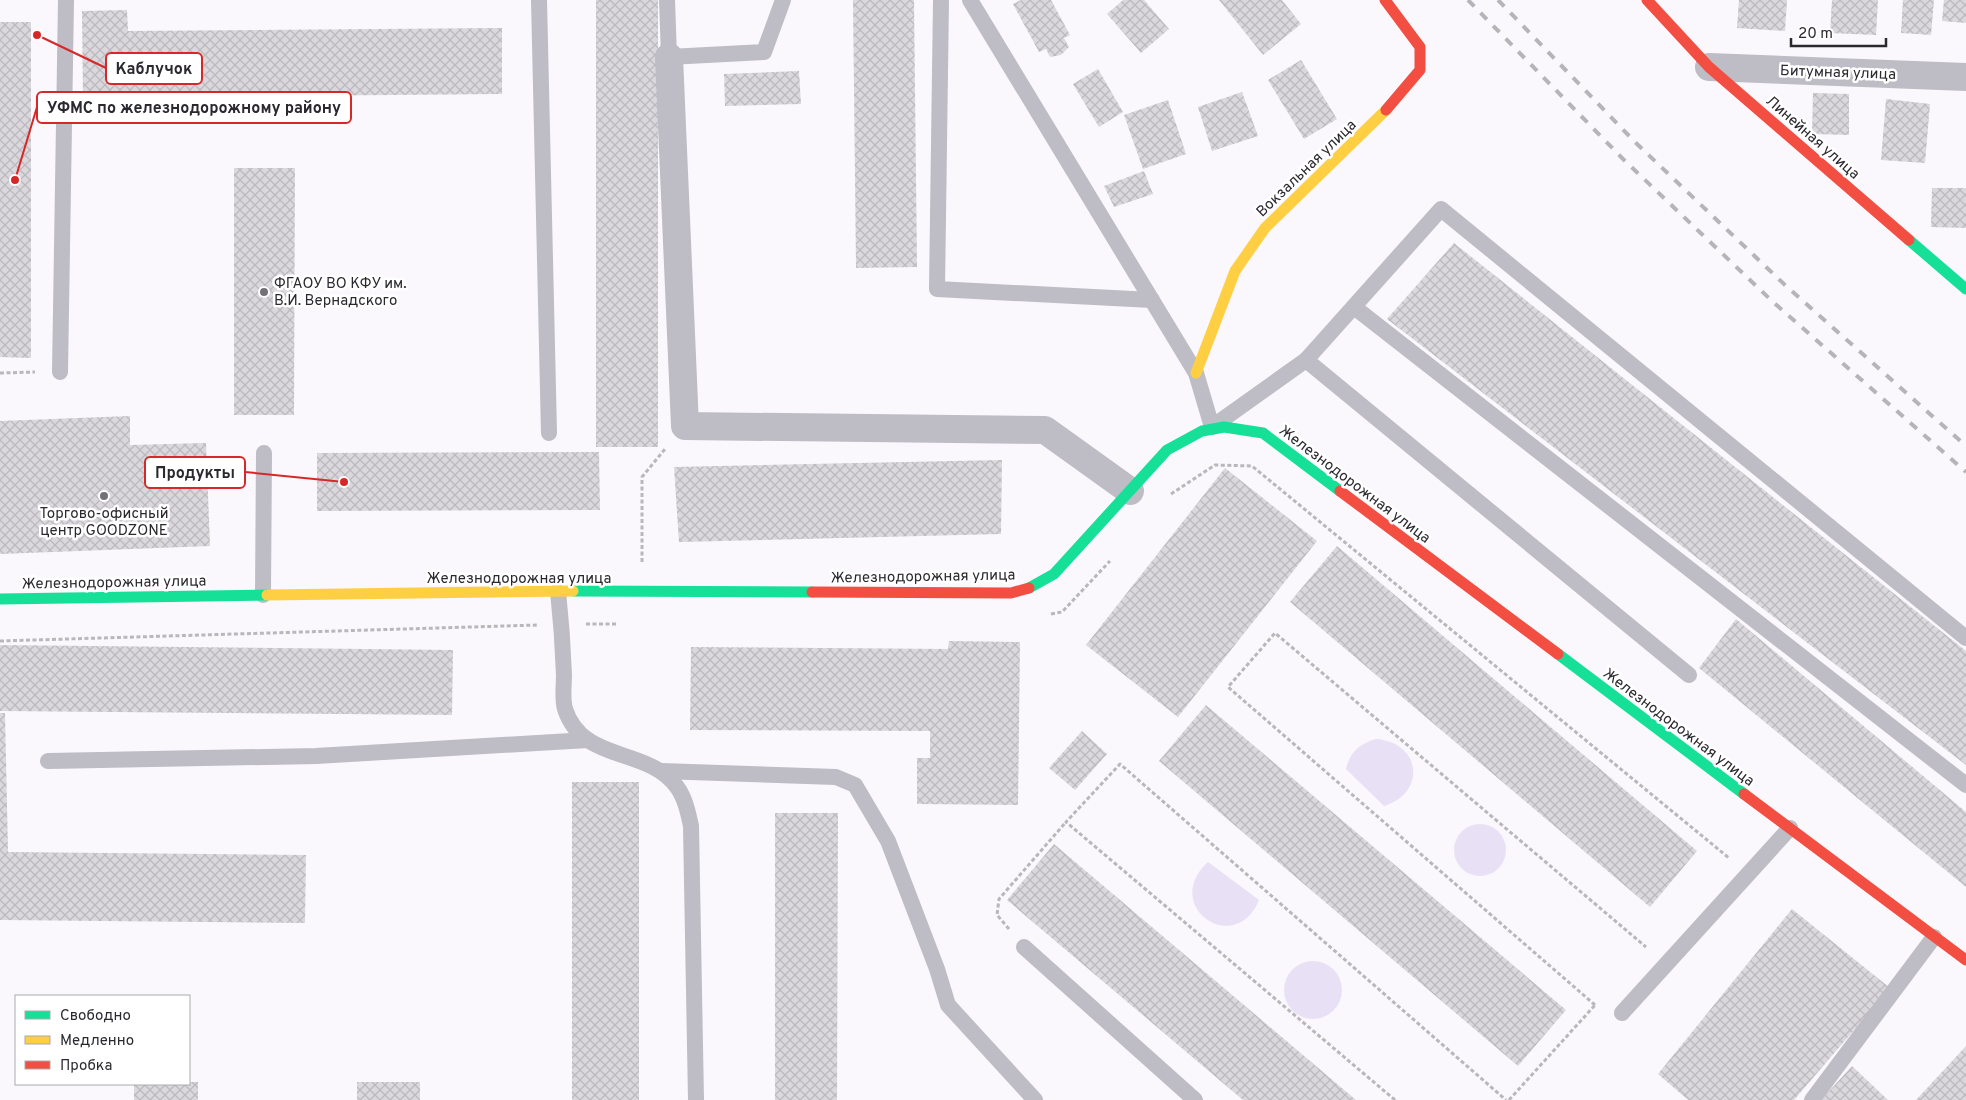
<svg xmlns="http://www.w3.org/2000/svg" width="1966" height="1100" viewBox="0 0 1966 1100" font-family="Overpass,sans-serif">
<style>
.green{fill:#e8e0f5}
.building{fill:url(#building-cross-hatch)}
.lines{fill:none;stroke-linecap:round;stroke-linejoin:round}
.path{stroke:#b9b7bc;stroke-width:3;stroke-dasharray:4 2.5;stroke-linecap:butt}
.lane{stroke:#bebcc4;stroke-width:16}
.street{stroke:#bebcc4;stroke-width:28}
.fast{stroke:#16e098;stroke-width:11}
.slow{stroke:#ffcf43;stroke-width:11}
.jam{stroke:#f24e42;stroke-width:11}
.rail{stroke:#b6b4b9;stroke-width:4;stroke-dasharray:9 9;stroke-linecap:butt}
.poi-dot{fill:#737177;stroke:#fff;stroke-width:2}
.labels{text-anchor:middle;stroke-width:5;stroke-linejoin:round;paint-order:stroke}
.street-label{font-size:15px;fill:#2b292f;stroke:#fff}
.poi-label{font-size:15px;fill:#2b292f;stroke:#fff;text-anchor:start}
.leader{fill:none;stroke:#d62828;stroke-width:2}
.callout-dot{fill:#d62828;stroke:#fff;stroke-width:2}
.callout{fill:#fff;stroke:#d62828;stroke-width:2}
.callout-label{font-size:16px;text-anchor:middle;font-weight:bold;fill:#2b292f}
</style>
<defs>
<pattern id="building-cross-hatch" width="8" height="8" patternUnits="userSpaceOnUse" patternTransform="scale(1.25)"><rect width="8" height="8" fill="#dad8dd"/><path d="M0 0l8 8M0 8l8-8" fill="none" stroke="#bbb9be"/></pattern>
</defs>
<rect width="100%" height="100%" fill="#faf8fd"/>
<!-- green -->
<g class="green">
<path d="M1376,739c45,3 51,54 8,67l-38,-37c4,-17 13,-25 30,-30z"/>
<circle cx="1480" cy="850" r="26"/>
<path d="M1208,862l51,38c-24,58 -99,6 -51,-38z"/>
<circle cx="1313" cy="990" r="29"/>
</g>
<!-- building -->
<g class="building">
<rect x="596" y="0" width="62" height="447"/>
<polygon points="853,0 914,0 917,267 856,268"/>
<polygon points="1021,0 1051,0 1070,35 1064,38 1069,47 1061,55 1050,57 1046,49 1039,52 1013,4"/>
<polygon points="1123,0 1144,0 1169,29 1141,53 1107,14"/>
<polygon points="1219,0 1282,0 1301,24 1263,55"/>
<polygon points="1739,0 1787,0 1785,31 1737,28"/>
<polygon points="1832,0 1878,0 1876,35 1830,33"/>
<polygon points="1903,0 1934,0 1931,35 1901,33"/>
<polygon points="1944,0 1966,0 1966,23 1942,21"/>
<polygon points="127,10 128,31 502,28 502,94 83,98 82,11"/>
<polygon points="0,22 31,22 31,358 0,357"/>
<polygon points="1301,60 1337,119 1304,139 1268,80"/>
<polygon points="1098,69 1123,112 1099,127 1073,84"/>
<polygon points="799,71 801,104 725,106 724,74"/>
<polygon points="1242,92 1258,136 1212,151 1198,107"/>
<polygon points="1813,93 1849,94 1849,135 1812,134"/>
<polygon points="1886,99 1930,104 1925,163 1881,160"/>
<polygon points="1168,100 1186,154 1143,169 1124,115"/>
<polygon points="234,168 295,168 294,415 234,415"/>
<polygon points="1144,171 1153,194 1114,207 1104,186"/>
<polygon points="1932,188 1966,188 1966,228 1931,227"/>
<polygon points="1454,243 1966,651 1966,765 1387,319"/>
<polygon points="130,416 130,445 206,443 210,546 0,554 0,421"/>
<polygon points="599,452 600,510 317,511 317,453"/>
<polygon points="1002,460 1001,534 679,542 674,467"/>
<polygon points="1225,468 1317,541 1178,717 1086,645"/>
<polygon points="1337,546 1697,851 1650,907 1290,602"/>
<polygon points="1736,619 1966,812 1966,887 1699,668"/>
<polygon points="949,641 1020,642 1018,805 917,804 917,758 930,758 930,731 690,730 691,647 948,649"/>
<polygon points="0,645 453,650 452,715 0,711"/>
<polygon points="1206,705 1566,1010 1518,1066 1159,761"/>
<polygon points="0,713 5,713 8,852 306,855 305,923 0,920"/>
<polygon points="1082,731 1107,754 1075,790 1049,768"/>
<rect x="572" y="782" width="67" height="318"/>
<polygon points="775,813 838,813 837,1100 775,1100"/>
<polygon points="1054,844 1356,1100 1243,1100 1007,900"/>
<polygon points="1792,909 1890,988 1794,1100 1688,1100 1658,1074"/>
<polygon points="1966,1046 1966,1100 1916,1100"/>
<polygon points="1852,1066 1888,1100 1821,1100"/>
<polygon points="189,1082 198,1082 198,1100 134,1100 134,1084 189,1084"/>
<rect x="357" y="1082" width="63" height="18"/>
</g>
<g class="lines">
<!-- path -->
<g class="path">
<polyline points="0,373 35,372"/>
<polyline points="1171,494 1215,465 1252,466 1729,858"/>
<polyline points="642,562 642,477 665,449"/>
<polyline points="1051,614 1062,612 1110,561"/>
<polyline points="586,624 618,624"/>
<polyline points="0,641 538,625"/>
<polyline points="1009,929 997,915 999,899 1066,822"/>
<polyline points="1595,1005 1228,687 1275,633 1646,947"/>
<polyline points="1395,1100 1066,822 1120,764 1506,1100"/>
<polyline points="1509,1100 1596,1004"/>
</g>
<!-- lane -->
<g class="lane">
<polyline points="539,0 549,433"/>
<polyline points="667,0 669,57 764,52 783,0"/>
<polyline points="941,0 937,289 1152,300"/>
<polyline points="970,0 1196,373 1212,427 1306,360"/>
<polyline points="1354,307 1966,785"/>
<polyline points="60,372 66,0"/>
<path d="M558,591c3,28 5,56 6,84 0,10 -2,24 1,34 18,55 82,37 112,78 8,11 11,25 14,39l5,274"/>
<polyline points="263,595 264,453"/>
<polyline points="1689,675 1306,360 1441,209 1966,638"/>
<polyline points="48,761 316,756 588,740"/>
<polyline points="661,771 836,777 855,785 888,841 937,969 948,1005 1035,1100"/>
<polyline points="1024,947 1195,1100"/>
<polyline points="1622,1013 1790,828"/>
<polyline points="1812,1100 1934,937"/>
</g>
<!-- street -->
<g class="street">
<polyline points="669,57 685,426 1045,430 1130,491"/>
<polyline points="1709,67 1966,77"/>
</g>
<!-- fast -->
<g class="fast">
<polyline points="1909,240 1966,289"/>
<polyline points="1029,588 1054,574 1167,450 1202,431 1224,427 1263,433 1340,491"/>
<polyline points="573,591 812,592"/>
<polyline points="0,599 267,595"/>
<polyline points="1558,654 1744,794"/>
</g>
<!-- slow -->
<g class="slow">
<polyline points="1196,373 1235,271 1265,228 1386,110"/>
<polyline points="267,595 573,591"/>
</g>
<!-- jam -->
<g class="jam">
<polyline points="1385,0 1420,47 1420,70 1386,110"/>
<polyline points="1647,0 1709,67 1909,240"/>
<polyline points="1340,491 1558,654"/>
<polyline points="812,592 1011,593 1029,588"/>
<polyline points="1744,794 1966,960"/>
</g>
<!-- rail -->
<g class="rail">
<polyline points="1468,0 1623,159 1772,301 1966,472"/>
<polyline points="1498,0 1636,143 1785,285 1966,446"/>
</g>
</g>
<!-- markers -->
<g class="poi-dot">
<circle cx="264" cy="292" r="5"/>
<circle cx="104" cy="496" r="5"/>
</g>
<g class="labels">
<!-- street labels -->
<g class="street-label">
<text transform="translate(1838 72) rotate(2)" y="5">Битумная улица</text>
<text transform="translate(1813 137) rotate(41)" y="5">Линейная улица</text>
<text transform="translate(1306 168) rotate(-44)" y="5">Вокзальная улица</text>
<text transform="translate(1355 484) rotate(37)" y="5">Железнодорожная улица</text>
<text transform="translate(923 576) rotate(-1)" y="5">Железнодорожная улица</text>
<text x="519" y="583">Железнодорожная улица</text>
<text transform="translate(114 582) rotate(-1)" y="5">Железнодорожная улица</text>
<text transform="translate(1679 727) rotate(37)" y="5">Железнодорожная улица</text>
</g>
<!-- poi labels -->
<g class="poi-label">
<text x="274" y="288">ФГАОУ ВО КФУ им.<tspan x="274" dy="17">В.И. Вернадского</tspan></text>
<text x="104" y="518" text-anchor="middle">Торгово-офисный<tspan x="104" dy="17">центр GOODZONE</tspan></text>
</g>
</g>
<!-- callouts -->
<path class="leader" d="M37 35L106 68M15 180L37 107M344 482L245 472"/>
<g class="callout-dot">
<circle cx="37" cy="35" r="5"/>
<circle cx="15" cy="180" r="5"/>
<circle cx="344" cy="482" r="5"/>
</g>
<g class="callout">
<rect x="106" y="53" width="96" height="31" rx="5"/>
<rect x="37" y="92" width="314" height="31" rx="5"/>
<rect x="145" y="457" width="100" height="31" rx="5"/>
</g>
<g class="callout-label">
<text x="154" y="74">Каблучок</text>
<text x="194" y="113">УФМС по железнодорожному району</text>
<text x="195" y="478">Продукты</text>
</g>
<!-- legend -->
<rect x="15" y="995" width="175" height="90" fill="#ffffff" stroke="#aaa9ac"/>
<rect x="25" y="1011" width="25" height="8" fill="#16e098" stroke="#aaa9ac"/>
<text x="60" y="1020" font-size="15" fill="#2b292f">Свободно</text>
<rect x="25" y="1036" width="25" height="8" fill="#ffcf43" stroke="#aaa9ac"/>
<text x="60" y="1045" font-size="15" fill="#2b292f">Медленно</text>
<rect x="25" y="1061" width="25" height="8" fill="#f24e42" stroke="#aaa9ac"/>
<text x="60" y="1070" font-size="15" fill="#2b292f">Пробка</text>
<!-- scale -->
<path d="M1791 38v8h95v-8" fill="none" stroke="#2b292f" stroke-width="2.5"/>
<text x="1798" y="38" font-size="15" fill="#2b292f" stroke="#ffffff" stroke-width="4" paint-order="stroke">20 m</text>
</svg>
